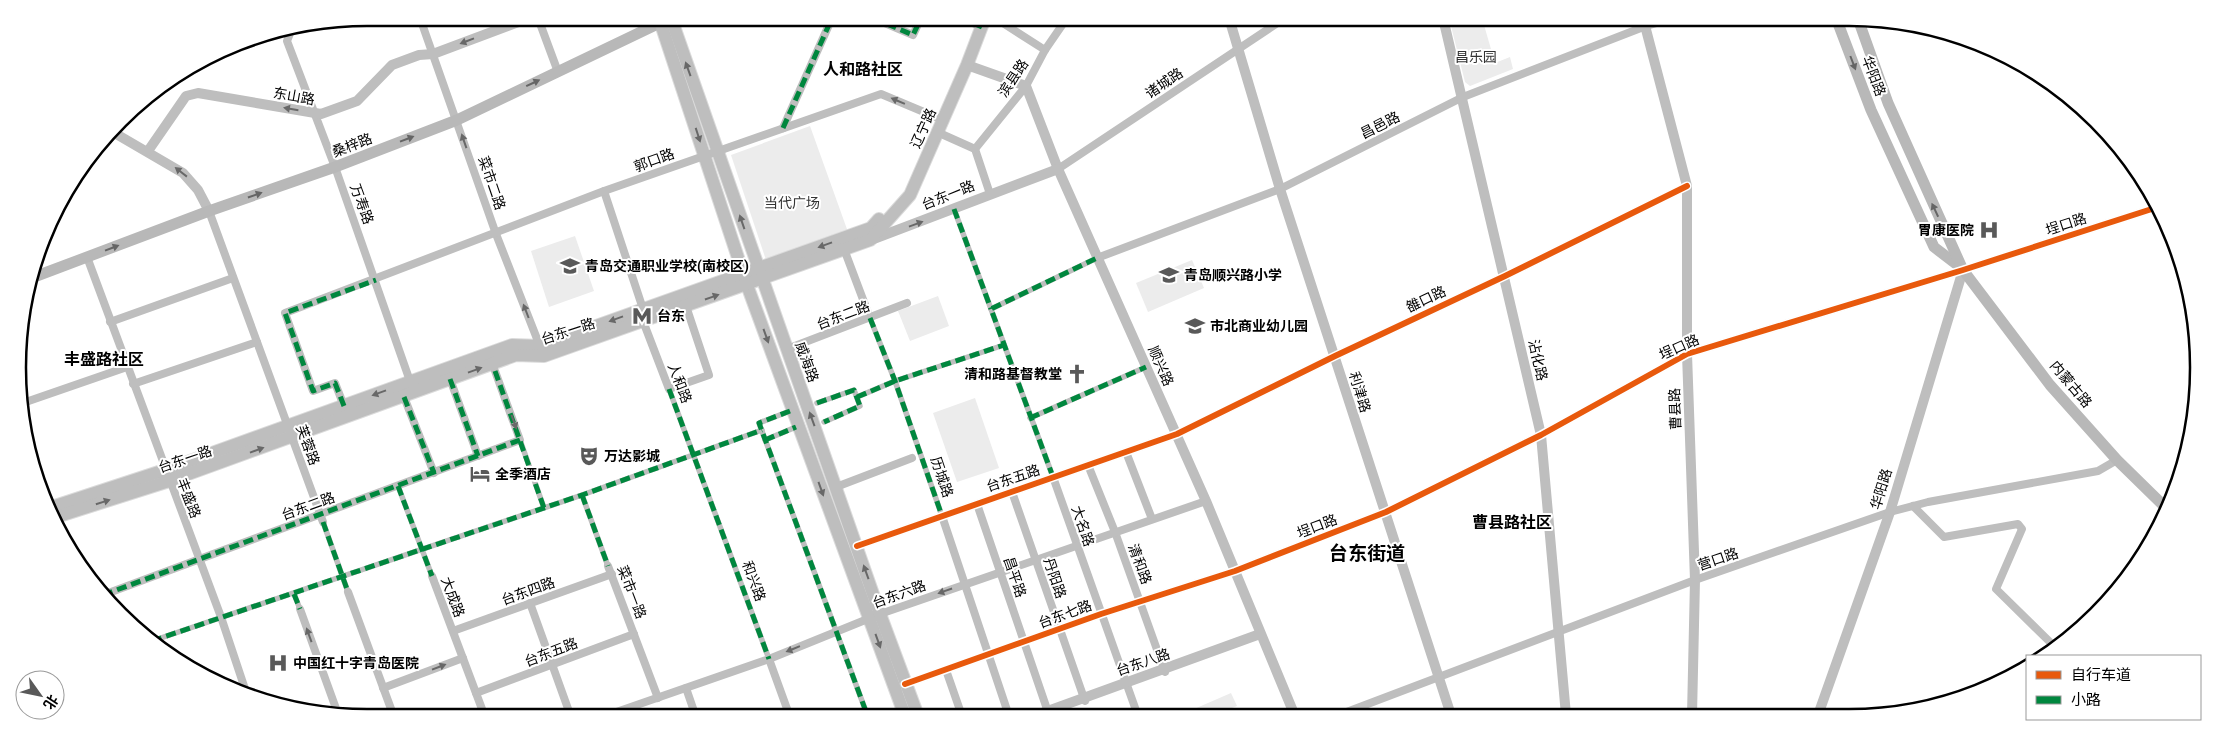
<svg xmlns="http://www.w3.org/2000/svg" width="2216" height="735" viewBox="0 0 2216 735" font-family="Roboto,'Noto Sans SC',sans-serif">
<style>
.green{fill:#ececec}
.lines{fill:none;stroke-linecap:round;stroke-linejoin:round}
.primary-casing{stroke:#dbdbdb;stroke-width:14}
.pedestrian{stroke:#bebebe;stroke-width:5.5}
.minor{stroke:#bebebe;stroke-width:8}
.tertiary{stroke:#bebebe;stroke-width:10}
.secondary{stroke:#b8b8b8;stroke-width:11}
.primary{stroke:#bebebe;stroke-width:12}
.quiet{stroke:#00873e;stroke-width:5;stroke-dasharray:10 5;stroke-linecap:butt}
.cycleway-casing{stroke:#fff;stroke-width:9}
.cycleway{stroke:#e8590c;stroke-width:6}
.oneway{fill:#686868}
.oneway2{fill:#656565}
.labels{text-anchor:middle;stroke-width:4;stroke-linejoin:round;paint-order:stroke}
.park-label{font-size:14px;fill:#333;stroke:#fff}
.street-label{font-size:14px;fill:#000;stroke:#fff}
.poi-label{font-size:14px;font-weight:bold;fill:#000;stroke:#fff;text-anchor:start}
.quarter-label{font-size:16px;font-weight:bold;fill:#000;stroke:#fff}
.district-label{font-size:19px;font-weight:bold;fill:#000;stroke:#fff}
.rim{fill:none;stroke:#000;stroke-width:2.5}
</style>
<rect width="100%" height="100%" fill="#fff"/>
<!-- green -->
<g class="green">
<polygon points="1449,18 1482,18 1495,63 1510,57 1513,69 1470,86 1465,82"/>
<polygon points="810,126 848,232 766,260 731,155"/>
<polygon points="575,236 594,291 549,307 531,251"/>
<polygon points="1192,260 1204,288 1148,312 1136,283"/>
<polygon points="938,296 949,326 910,341 898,311"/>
<polygon points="975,398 999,468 957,482 933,413"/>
<polygon points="1231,693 1237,706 1211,716 1178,716"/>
</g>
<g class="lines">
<defs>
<g id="primary">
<polyline points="659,18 747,285 905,716"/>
<polyline points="671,18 880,614 918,716"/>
<polyline points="52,507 165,470 512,345 540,346 871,228 879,219"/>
<polyline points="56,517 169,481 516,355 544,356 870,240 910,195 967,65 985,18"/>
</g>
</defs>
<!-- primary casing -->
<use href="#primary" class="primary-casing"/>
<!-- pedestrian -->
<g class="pedestrian">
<polyline points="954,209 991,309"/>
<polyline points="870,318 895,381 942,516"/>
<polyline points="669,389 769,659"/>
<polyline points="857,397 895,381 1004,345"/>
<polyline points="817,403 854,390 860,406 824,422"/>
<polyline points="790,411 759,423 868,717"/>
<polyline points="1030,418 1146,367"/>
<polyline points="520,440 544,508"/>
<polyline points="765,440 796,427"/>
<polyline points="1053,477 991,309 1097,258"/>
<polyline points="398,486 432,576"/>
<polyline points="582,495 608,566"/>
<polyline points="323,522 348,592"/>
<polyline points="294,594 300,609"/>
<polyline points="152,641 582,495 762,430"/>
</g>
<!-- minor -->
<g class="minor">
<polyline points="420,18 496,234 541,349"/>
<polyline points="538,18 558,72"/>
<polyline points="873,18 913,35 921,18"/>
<polyline points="962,18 982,27"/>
<polyline points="995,18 1045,50"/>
<polyline points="293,26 287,41 335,167 411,384"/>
<polyline points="783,128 832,18"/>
<polyline points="937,132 975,149 990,194"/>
<polyline points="975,149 1026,86 1045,50 1067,18"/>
<polyline points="1058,169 1285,18"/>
<polyline points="604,191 643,309"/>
<polyline points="209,211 323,522"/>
<polyline points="844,249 870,318"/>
<polyline points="87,257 221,617 246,692"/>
<polyline points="1097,258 1280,189 1463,97 1646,26 1675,18"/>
<polyline points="643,321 669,389 709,375 686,306"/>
<polyline points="110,322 233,278"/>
<polyline points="787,349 907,303"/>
<polyline points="450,379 478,456"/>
<polyline points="133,384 257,342"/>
<polyline points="404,397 434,473"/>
<polyline points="20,404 127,367"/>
<polyline points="344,406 335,383 313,391 285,313 604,191 881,94 943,120"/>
<polyline points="1126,452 1152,519"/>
<polyline points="1088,465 1115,532 1165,672"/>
<polyline points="1053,477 1138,716"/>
<polyline points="836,487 912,458"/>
<polyline points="1012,492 1085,701"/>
<polyline points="977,504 1049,715"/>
<polyline points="1913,506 1944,537 2018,524 2022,529 1996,589 2054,646"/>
<polyline points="942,516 1009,716"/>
<polyline points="857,546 1177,434 1335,356 1505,276 1687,186"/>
<polyline points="608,566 658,698"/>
<polyline points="432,576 485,717"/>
<polyline points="348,592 394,717"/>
<polyline points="103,595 520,440 495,371"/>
<polyline points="530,603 571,717"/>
<polyline points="300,609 338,714"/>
<polyline points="453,631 612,574"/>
<polyline points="769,659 790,717"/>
<polyline points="946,670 962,716"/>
<polyline points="905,684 1101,614 1235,571 1386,512 1541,435 1687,354 1963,270 2158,207"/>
<polyline points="383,688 463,658"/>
<polyline points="686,688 696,717"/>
<polyline points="476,693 634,634"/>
<polyline points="1336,716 1695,580 1890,512 1928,502 2098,471 2117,460"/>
<polyline points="602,717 769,659 880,614 1206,501"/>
</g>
<!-- tertiary -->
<g class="tertiary">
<polyline points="1229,18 1280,189 1451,715"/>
<polyline points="1443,18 1541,435 1566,715"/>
<polyline points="1643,18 1687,186 1687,354 1695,580 1692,715"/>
<polyline points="967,65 1026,86 1058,169 1206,501 1295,716"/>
<polyline points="111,131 183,173 198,190 209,211"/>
<polyline points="148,151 186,96 198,93 321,114 357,101 392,65 419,55 433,54 529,18"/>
<polyline points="871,240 1058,169"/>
<polyline points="1818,715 1890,512 1963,270"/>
<polyline points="1034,716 1260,634"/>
</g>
<!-- secondary -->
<g class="secondary">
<polyline points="1836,18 1871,110 1934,247 1960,267"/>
<polyline points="1858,19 1888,103 1963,270 2050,385 2117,460 2166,508"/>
<polyline points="34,277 209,211 335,167 457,120 668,19"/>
</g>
<!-- primary -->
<use href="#primary" class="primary"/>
<!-- quiet -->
<g class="quiet">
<polyline points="873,18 913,35 921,18"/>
<polyline points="962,18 982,27"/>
<polyline points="783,128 832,18"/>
<polyline points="954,209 991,309"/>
<polyline points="870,318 895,381 942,516"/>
<polyline points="495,371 544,508"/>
<polyline points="450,379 478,456"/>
<polyline points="669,389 769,659"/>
<polyline points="404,397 434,473"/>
<polyline points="857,397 895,381 1004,345"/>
<polyline points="817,403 854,390 860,406 824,422"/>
<polyline points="344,406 335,383 313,391 285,313 376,280"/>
<polyline points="790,411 759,423 868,717"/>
<polyline points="1030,418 1146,367"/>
<polyline points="765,440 796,427"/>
<polyline points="1053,477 991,309 1097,258"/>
<polyline points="398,486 432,576"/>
<polyline points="582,495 608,566"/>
<polyline points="323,522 348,592"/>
<polyline points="294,594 300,609"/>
<polyline points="103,595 520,440"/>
<polyline points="152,641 582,495 762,430"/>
</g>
<defs>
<g id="cycleway">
<polyline points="857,546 1177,434 1335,356 1505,276 1687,186"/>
<polyline points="905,684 1101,614 1235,571 1386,512 1541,435 1687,354 1963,270 2158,207"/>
</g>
</defs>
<!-- cycleway casing -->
<use href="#cycleway" class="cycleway-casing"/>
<!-- cycleway -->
<use href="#cycleway" class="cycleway"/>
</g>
<!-- one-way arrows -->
<defs><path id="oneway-solid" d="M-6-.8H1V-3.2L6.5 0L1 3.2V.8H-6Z" transform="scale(1.25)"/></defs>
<g class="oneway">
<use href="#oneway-solid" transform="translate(467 41) rotate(159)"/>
<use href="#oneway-solid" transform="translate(688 69) rotate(-110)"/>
<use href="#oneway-solid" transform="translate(898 101) rotate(-157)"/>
<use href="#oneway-solid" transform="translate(291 109) rotate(-170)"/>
<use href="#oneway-solid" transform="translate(698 135) rotate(72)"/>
<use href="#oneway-solid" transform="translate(464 141) rotate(-109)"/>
<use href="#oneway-solid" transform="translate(181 172) rotate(-142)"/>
<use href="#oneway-solid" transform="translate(742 222) rotate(-109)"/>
<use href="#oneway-solid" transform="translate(916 224) rotate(-20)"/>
<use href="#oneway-solid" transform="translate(825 245) rotate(160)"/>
<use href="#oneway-solid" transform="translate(712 297) rotate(-19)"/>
<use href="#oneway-solid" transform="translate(526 311) rotate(-111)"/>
<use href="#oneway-solid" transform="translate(616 319) rotate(160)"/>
<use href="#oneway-solid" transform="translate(766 336) rotate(70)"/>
<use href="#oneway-solid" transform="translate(475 370) rotate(-20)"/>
<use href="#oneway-solid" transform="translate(379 393) rotate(160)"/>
<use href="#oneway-solid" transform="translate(812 419) rotate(-110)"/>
<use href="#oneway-solid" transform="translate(514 422) rotate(70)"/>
<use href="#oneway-solid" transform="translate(257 450) rotate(-20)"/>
<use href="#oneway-solid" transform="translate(821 489) rotate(70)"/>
<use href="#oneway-solid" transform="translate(103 502) rotate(-18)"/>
<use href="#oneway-solid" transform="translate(866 572) rotate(-110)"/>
<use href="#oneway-solid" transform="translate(945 591) rotate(161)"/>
<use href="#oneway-solid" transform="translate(309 635) rotate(-110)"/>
<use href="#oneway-solid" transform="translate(878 641) rotate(70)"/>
<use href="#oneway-solid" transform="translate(793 649) rotate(158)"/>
<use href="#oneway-solid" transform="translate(439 667) rotate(-21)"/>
</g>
<g class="oneway2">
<use href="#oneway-solid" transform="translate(1853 63) rotate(69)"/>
<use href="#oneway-solid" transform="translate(533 83) rotate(-25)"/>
<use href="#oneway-solid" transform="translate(407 139) rotate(-21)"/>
<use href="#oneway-solid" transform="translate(255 195) rotate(-19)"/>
<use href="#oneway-solid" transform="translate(1935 210) rotate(-115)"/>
<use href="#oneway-solid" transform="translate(112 248) rotate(-21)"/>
</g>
<!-- icons -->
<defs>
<symbol id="hospital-bare" viewBox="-9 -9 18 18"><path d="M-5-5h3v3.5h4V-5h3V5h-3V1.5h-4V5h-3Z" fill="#595959" stroke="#fff" stroke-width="2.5" paint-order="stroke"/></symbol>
<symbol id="school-bare" viewBox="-9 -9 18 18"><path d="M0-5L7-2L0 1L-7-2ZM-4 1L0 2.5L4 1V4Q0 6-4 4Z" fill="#595959" stroke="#fff" stroke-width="2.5" paint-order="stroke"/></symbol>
<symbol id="metro-bare" viewBox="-9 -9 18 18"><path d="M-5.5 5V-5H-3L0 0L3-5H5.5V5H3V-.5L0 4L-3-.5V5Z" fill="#595959" stroke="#fff" stroke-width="2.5" paint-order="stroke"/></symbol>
<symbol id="church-bare" viewBox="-9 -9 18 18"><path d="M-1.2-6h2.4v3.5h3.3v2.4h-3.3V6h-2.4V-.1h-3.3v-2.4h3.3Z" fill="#595959" stroke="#fff" stroke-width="2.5" paint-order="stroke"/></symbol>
<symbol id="theatre-bare" viewBox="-9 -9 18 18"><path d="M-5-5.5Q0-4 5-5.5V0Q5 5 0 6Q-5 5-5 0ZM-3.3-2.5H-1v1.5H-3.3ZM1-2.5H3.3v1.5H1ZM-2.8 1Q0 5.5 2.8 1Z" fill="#595959" stroke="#fff" stroke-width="2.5" paint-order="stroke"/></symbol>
<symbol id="hotel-bare" viewBox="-9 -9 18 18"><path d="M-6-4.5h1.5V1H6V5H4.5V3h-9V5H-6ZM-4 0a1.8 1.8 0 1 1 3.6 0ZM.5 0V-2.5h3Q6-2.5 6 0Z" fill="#595959" stroke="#fff" stroke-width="2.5" paint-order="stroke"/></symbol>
</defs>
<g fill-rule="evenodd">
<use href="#hospital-bare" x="1975" y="216" width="28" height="28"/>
<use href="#school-bare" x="556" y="252" width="28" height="28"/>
<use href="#school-bare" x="1155" y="261" width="28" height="28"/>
<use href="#metro-bare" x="628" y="302" width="28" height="28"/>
<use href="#school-bare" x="1181" y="312" width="28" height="28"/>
<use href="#church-bare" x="1063" y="360" width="28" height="28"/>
<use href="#theatre-bare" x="575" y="442" width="28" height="28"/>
<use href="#hotel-bare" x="466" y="460" width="28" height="28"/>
<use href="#hospital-bare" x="264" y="649" width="28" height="28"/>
</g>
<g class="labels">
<!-- park labels -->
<g class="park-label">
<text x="1476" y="62">昌乐园</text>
<text x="792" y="208">当代广场</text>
</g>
<!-- street labels -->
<g class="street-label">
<text transform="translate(1874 76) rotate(69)" y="5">华阳路</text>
<text transform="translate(1013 78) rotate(-56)" y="5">滨县路</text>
<text transform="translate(1164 83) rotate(-34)" y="5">诸城路</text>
<text transform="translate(294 96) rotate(10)" y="5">东山路</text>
<text transform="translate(1380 125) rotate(-27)" y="5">昌邑路</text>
<text transform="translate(923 128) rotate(-66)" y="5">辽宁路</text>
<text transform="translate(352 145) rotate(-21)" y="5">桑梓路</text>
<text transform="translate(654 160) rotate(-20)" y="5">郭口路</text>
<text transform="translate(492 183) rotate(71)" y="5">菜市二路</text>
<text transform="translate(948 195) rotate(-22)" y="5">台东一路</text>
<text transform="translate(362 204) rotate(70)" y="5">万寿路</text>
<text transform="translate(2066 224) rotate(-18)" y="5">埕口路</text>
<text transform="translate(1426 299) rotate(-25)" y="5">雒口路</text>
<text transform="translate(843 315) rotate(-21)" y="5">台东二路</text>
<text transform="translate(568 331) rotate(-18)" y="5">台东一路</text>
<text transform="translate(1679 347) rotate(-24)" y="5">埕口路</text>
<text transform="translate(1538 360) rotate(77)" y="5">沾化路</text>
<text transform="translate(807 362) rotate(70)" y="5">威海路</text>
<text transform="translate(1161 366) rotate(66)" y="5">顺兴路</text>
<text transform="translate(680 383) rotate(69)" y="5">人和路</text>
<text transform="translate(2071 384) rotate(50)" y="5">内蒙古路</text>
<text transform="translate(1360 392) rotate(73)" y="5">利津路</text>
<text transform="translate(1675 409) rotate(-92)" y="5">曹县路</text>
<text transform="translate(308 445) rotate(70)" y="5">芙蓉路</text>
<text transform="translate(185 459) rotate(-19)" y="5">台东一路</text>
<text transform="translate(942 477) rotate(71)" y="5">历城路</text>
<text transform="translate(1013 478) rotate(-19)" y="5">台东五路</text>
<text transform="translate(1881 489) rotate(-73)" y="5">华阳路</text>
<text transform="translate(189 498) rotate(69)" y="5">丰盛路</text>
<text transform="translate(308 506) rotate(-20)" y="5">台东二路</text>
<text transform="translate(1083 526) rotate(71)" y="5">大名路</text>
<text transform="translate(1317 526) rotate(-21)" y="5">埕口路</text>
<text transform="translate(1718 559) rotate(-19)" y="5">营口路</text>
<text transform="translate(1140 564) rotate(70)" y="5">清和路</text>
<text transform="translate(1015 577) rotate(71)" y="5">昌平路</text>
<text transform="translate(1055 578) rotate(71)" y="5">丹阳路</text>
<text transform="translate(754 581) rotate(70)" y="5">和兴路</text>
<text transform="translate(528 591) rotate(-20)" y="5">台东四路</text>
<text transform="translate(632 592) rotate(69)" y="5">菜市一路</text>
<text transform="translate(899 594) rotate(-20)" y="5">台东六路</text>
<text transform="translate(453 597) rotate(70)" y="5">大成路</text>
<text transform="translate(1065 614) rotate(-20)" y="5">台东七路</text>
<text transform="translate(551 652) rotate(-21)" y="5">台东五路</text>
<text transform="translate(1143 662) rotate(-19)" y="5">台东八路</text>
</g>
<!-- poi labels -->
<g class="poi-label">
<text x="1974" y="235" text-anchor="end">胃康医院</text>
<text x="585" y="271">青岛交通职业学校(南校区)</text>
<text x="1184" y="280">青岛顺兴路小学</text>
<text x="657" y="321">台东</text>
<text x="1210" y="331">市北商业幼儿园</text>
<text x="1062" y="379" text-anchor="end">清和路基督教堂</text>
<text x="604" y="461">万达影城</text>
<text x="495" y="479">全季酒店</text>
<text x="293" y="668">中国红十字青岛医院</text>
</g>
<!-- quarter labels -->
<g class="quarter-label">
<text x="863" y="75">人和路社区</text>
<text x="104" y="365">丰盛路社区</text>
<text x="1512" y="528">曹县路社区</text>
</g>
<!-- district labels -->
<g class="district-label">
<text x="1367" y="560">台东街道</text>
</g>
</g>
<!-- crop -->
<path d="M0 0H2216V735H0ZM367 26H1849A341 341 0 0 1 2190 367V368A341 341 0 0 1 1849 709H367A341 341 0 0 1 26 368V367A341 341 0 0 1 367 26Z" fill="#fff" fill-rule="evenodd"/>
<path class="rim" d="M367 26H1849A341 341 0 0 1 2190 367V368A341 341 0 0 1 1849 709H367A341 341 0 0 1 26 368V367A341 341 0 0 1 367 26Z"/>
<!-- legend -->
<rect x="2026" y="655" width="175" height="65" fill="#ffffff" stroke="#999999"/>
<rect x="2036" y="671" width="25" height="8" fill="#e8590c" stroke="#999999"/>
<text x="2071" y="680" font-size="15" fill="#000000">自行车道</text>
<rect x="2036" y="696" width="25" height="8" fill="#00873e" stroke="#999999"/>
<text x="2071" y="705" font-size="15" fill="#000000">小路</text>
<!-- north arrow -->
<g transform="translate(40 695) rotate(123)"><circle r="24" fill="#ffffff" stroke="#999999"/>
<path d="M0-4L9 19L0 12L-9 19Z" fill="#595959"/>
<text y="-8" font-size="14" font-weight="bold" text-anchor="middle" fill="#000000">北</text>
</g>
</svg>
